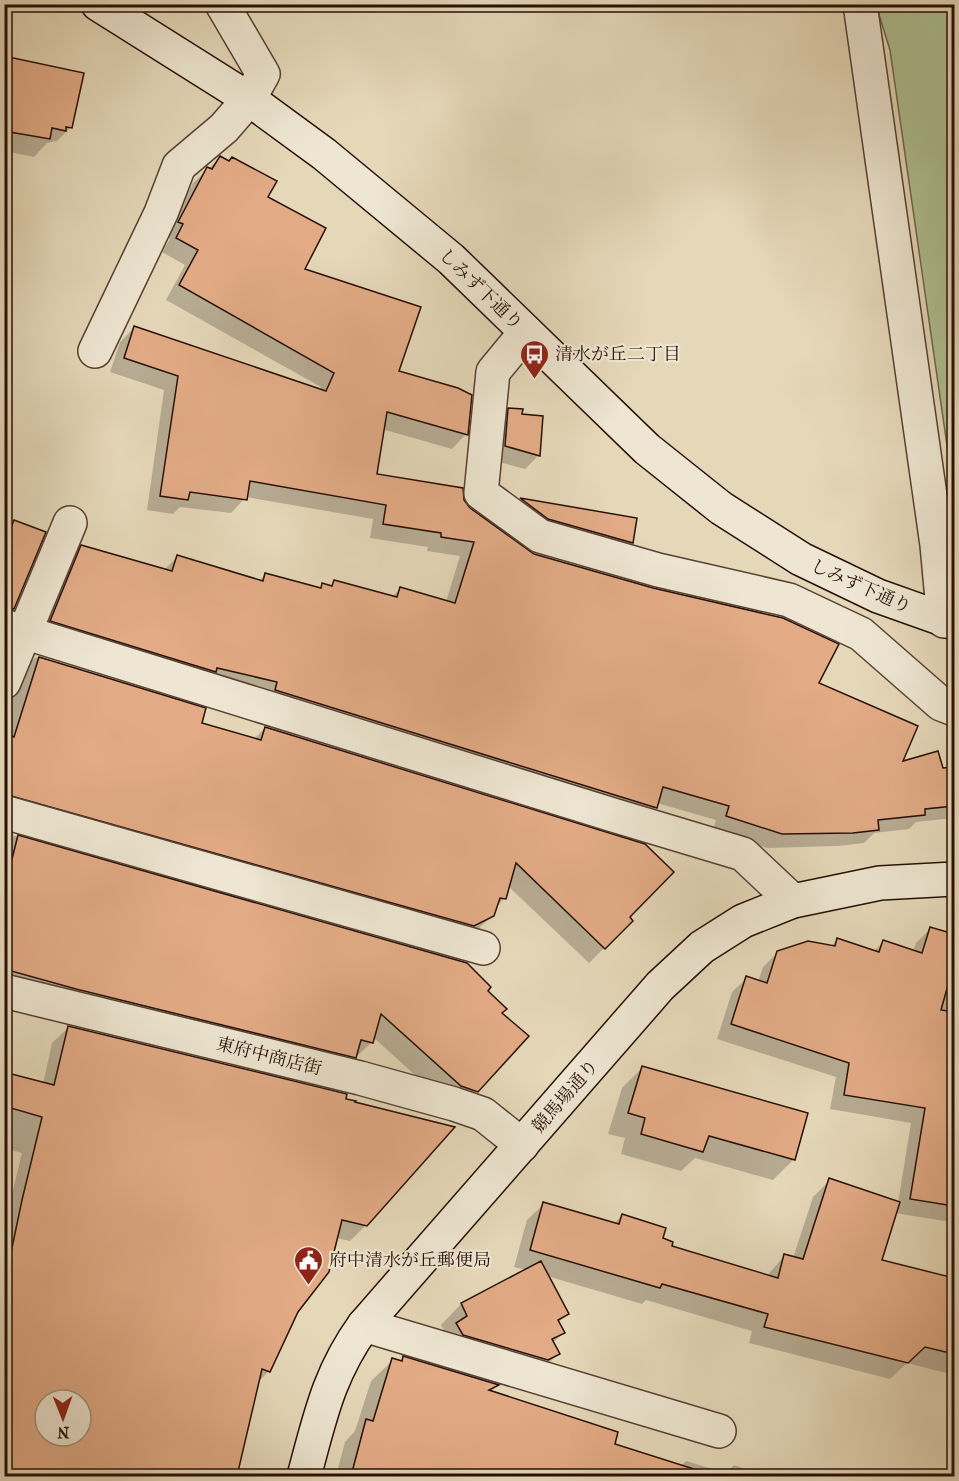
<svg xmlns="http://www.w3.org/2000/svg" width="959" height="1481" viewBox="0 0 959 1481" font-family="'IM FELL French Canon','Noto Serif JP',serif">
<style>
.green{fill:#afc094;stroke:#6b684d;stroke-width:1.5}
.shadow{fill:#0003;fill-rule:evenodd}
.building{fill:#e2ab86;stroke:#270f06;stroke-width:1.5;fill-rule:evenodd}
.lines{fill:none;stroke-linecap:round;stroke-linejoin:round}
.street-casing{stroke:#564133;stroke-width:36}
.secondary-casing{stroke:#270f06;stroke-width:36}
.street{stroke:#eee6d2;stroke-width:33}
.secondary{stroke:#eee6d2;stroke-width:33}
.labels{text-anchor:middle;stroke-width:4.5;stroke-linejoin:round;paint-order:stroke}
.street-label{font-size:18px;fill:#270f06;stroke:#eee6d2}
.poi-label{font-size:18px;fill:#270f06;stroke:#eee6d2;text-anchor:start}
</style>
<rect width="100%" height="100%" fill="#e5d8b9"/>
<filter id="stains"><feTurbulence type="fractalNoise" baseFrequency=".00333" numOctaves="4"/><feColorMatrix values="0 0 0 0 .2 0 0 0 0 .09 0 0 0 0 .02 0 0 0 .5 -.17"/></filter>
<radialGradient id="worn" r=".72"><stop offset=".6" stop-color="#630" stop-opacity="0"/><stop offset="1" stop-color="#630" stop-opacity=".3"/></radialGradient>
<!-- green -->
<polygon class="green" points="876,5 954,5 954,494 890,50"/>
<!-- shadow -->
<g class="shadow">
<polygon points="4,46 9,47 6,58 82,74 70,128 57,141 47,143 34,157 4,151"/>
<polygon points="220,158 266,198 303,270 397,372 466,434 452,449 382,429 375,475 462,501 469,509 534,555 817,684 901,763 942,770 954,768 954,818 916,822 909,829 874,833 864,843 838,846 767,848 713,830 716,820 657,803 655,808 641,822 37,635 67,561 82,546 164,570 177,557 259,581 266,574 319,588 323,585 329,587 334,582 392,597 400,589 446,602 460,556 427,551 428,547 370,538 373,519 246,497 231,513 180,507 173,514 147,510 164,390 110,372 120,342 135,327 319,390 321,387 166,300 185,265 162,252 170,239 165,236 193,183"/>
<polygon points="509,409 521,416 539,455 525,469 491,460 495,424"/>
<polygon points="520,500 635,519 632,543 618,557 507,513"/>
<polygon points="14,521 13,609 4,617 4,530"/>
<polygon points="36,657 204,709 200,724 254,739 265,728 631,921 589,963 508,886 504,899 495,908 493,915 476,931 4,812 4,702 8,702 20,673"/>
<polygon points="4,833 467,964 500,1013 476,1091 460,1107 445,1102 373,1037 372,1042 339,1073 4,989"/>
<polygon points="931,928 954,936 954,1229 949,1228 951,1222 895,1213 880,1261 954,1280 954,1375 907,1363 890,1379 749,1343 752,1331 646,1300 642,1304 547,1276 568,1313 558,1323 563,1333 553,1343 559,1353 538,1374 446,1334 441,1325 461,1304 527,1270 514,1267 527,1220 544,1204 614,1224 622,1215 670,1247 767,1276 784,1256 793,1258 813,1197 830,1180 898,1203 911,1123 830,1109 836,1077 717,1039 732,992 747,978 758,982 763,967 778,952 831,946 837,940 873,952 883,942 913,952 916,943"/>
<path d="M68,1028l298,197 -16,16 -14,-3 -39,73 -28,60 -11,11 -20,87 3,1 -2,6h-235v-249l18,-74 -18,-5v-74l39,10 9,-41zM45,1400h36v36h-36z"/>
<polygon points="642,1068 794,1159 773,1180 695,1158 681,1171 621,1154 625,1138 608,1134 622,1088"/>
<polygon points="403,1358 496,1386 490,1392 613,1445 681,1466 686,1461 726,1473 734,1465 766,1476 336,1476 345,1442 355,1431 371,1381 393,1360 400,1362"/>
</g>
<!-- building -->
<g class="building">
<polygon points="4,56 84,73 72,128 66,127 66,131 52,128 50,139 4,131"/>
<polygon points="220,156 229,161 232,157 277,181 268,197 326,228 305,269 421,307 399,371 458,388 472,395 468,435 387,412 377,474 463,488 464,500 470,508 534,554 653,588 783,618 839,644 819,683 918,726 903,761 938,751 943,768 954,767 954,806 925,809 925,815 878,820 879,830 853,833 782,834 726,816 729,806 663,787 657,808 275,690 277,682 217,668 216,672 50,621 81,545 172,571 177,555 263,581 265,573 321,588 322,583 332,586 334,580 397,597 400,587 455,603 474,542 441,537 441,533 383,524 386,505 250,481 247,500 190,492 188,500 160,496 178,376 124,358 134,326 326,391 334,373 179,285 198,250 176,238 183,224 178,222 207,167 212,169"/>
<polygon points="508,408 523,409 522,414 543,416 540,456 505,446"/>
<polygon points="520,498 637,518 633,543 548,519"/>
<polygon points="14,520 46,532 14,609 4,608 4,545"/>
<polygon points="39,657 206,708 202,723 261,740 265,727 645,844 674,872 630,917 633,921 605,949 516,863 506,899 500,898 494,916 474,926 4,794 4,751 9,735 14,737"/>
<polygon points="18,835 467,963 491,987 488,991 507,1009 502,1013 529,1036 478,1092 461,1086 381,1014 373,1043 361,1040 356,1058 76,989 4,969 4,857 12,859"/>
<polygon points="930,927 954,934 954,964 941,1010 954,1012 954,1206 910,1199 925,1108 844,1095 849,1063 731,1024 746,976 767,983 777,951 808,941 835,946 837,938 879,952 883,940 922,953"/>
<path d="M68,1026l279,68 -1,5 10,2 -1,1 100,25 -88,99 -25,-6 -13,52 -31,40 -28,60 -8,-3 -25,107h-233v-190l18,-86 20,-83 -38,-11v-34l50,13zM45,1400h36v36h-36z"/>
<polygon points="642,1066 808,1113 795,1160 709,1136 703,1152 641,1134 645,1118 628,1113"/>
<polygon points="829,1178 900,1202 882,1260 954,1278 954,1354 925,1347 908,1363 764,1327 768,1314 662,1284 660,1288 530,1250 543,1202 619,1224 622,1214 666,1228 663,1238 673,1242 672,1246 778,1278 784,1254 803,1259"/>
<polygon points="541,1261 569,1314 558,1320 565,1333 552,1339 560,1354 548,1360 463,1335 456,1323 467,1316 461,1303"/>
<polygon points="403,1356 499,1385 489,1390 618,1432 615,1444 697,1470 696,1476 351,1476 366,1419 373,1421 392,1358 402,1361"/>
</g>
<g class="lines">
<defs>
<g id="street">
<polyline points="860,4 937,545 944,621"/>
<polyline points="526,332 493,372 481,493 540,536 658,570 789,600 861,634 941,704 954,709"/>
<polyline points="95,351 161,213 179,166 224,128 249,99 263,74 222,4"/>
<polyline points="4,626 613,815 743,854 793,901"/>
<polyline points="4,682 70,523"/>
<polyline points="4,812 483,948"/>
<polyline points="4,991 360,1078 454,1104 483,1114 522,1145"/>
<polyline points="364,1325 719,1431"/>
</g>
<g id="secondary">
<polyline points="98,4 249,99 324,154 451,259 647,449 721,508 801,559 878,596 954,623"/>
<path d="M304,1476c16,-58 24,-101 60,-151l296,-339 42,-39 41,-26 50,-20 87,-18 74,-4"/>
</g>
</defs>
<!-- street casing -->
<use href="#street" class="street-casing"/>
<!-- secondary casing -->
<use href="#secondary" class="secondary-casing"/>
<!-- street -->
<use href="#street" class="street"/>
<!-- secondary -->
<use href="#secondary" class="secondary"/>
</g>
<!-- icons -->
<defs>
<symbol id="bus-pin" viewBox="-11 -11 22 30"><path d="M0 17L-7.5 6A9.5 9.5 0 1 1 7.5 6Z" fill="#8f2418" stroke="#eee6d2"/><path d="M-5-6H5V4H4V6H2V4H-2V6H-4V4H-5ZM-3.5-4V0h7V-4ZM-3.5 1.2v1.5H-2V1.2ZM2 1.2v1.5H3.5V1.2Z" fill="#fff"/></symbol>
<symbol id="civic-pin" viewBox="-11 -11 22 30"><path d="M0 17L-7.5 6A9.5 9.5 0 1 1 7.5 6Z" fill="#8f2418" stroke="#eee6d2"/><path d="M-.6-6.5H3V-4.5H.6V-3L4-1V1h2V6H-6V1h2V-1L-.6-3ZM-1.2 2.5V6h2.4V2.5Z" fill="#fff"/></symbol>
</defs>
<g fill-rule="evenodd">
<use href="#bus-pin" x="518" y="338" width="33" height="45"/>
<use href="#civic-pin" x="292" y="1244" width="33" height="45"/>
</g>
<g class="labels">
<!-- street labels -->
<g class="street-label">
<text transform="translate(481 289) rotate(44)" y="6">しみず下通り</text>
<text transform="translate(861 586) rotate(24)" y="6">しみず下通り</text>
<text transform="translate(269 1056) rotate(14)" y="6">東府中商店街</text>
<text transform="translate(565 1096) rotate(-49)" y="6">競馬場通り</text>
</g>
<!-- poi labels -->
<g class="poi-label">
<text x="555" y="360">清水が丘二丁目</text>
<text x="329" y="1266">府中清水が丘郵便局</text>
</g>
</g>
<!-- margin -->
<rect width="959" height="1481" fill="none" stroke="#e5d8b9" stroke-width="24"/>
<rect x="6" y="6" width="947" height="1469" fill="none" stroke="#270f06" stroke-width="3"/>
<rect x="12" y="12" width="935" height="1457" fill="none" stroke="#270f06" stroke-width="1.5"/>
<!-- north arrow -->
<g transform="translate(63 1418) rotate(179)"><circle r="28" fill="#eee6d2" stroke="#9e9080" stroke-width="1.5"/>
<path d="M0-4.5L10 22L0 15L-10 22Z" fill="#8f2418"/>
<text y="-9" font-size="16" font-weight="bold" text-anchor="middle" fill="#270f06">N</text>
</g>
<rect width="100%" height="100%" filter="url(#stains)"/>
<rect width="100%" height="100%" fill="url(#worn)"/>
</svg>
